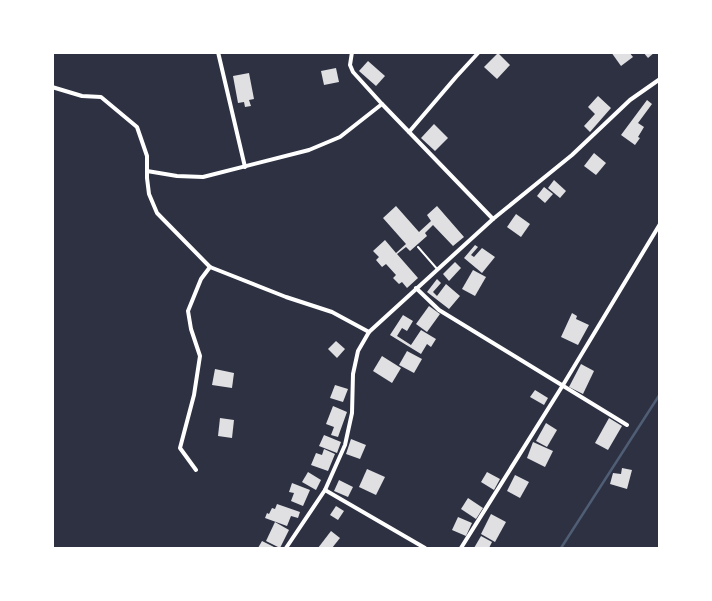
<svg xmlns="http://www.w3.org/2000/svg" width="712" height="601" viewBox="0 0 712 601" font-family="'Public Sans',sans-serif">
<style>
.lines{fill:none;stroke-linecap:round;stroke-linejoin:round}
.stream{stroke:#4f5d75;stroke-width:2.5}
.building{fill:#e0e0e3}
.service{stroke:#fff;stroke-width:2}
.minor{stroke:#fff;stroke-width:4}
</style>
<rect width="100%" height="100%" fill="#2d3142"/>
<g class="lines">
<!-- stream -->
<polyline class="stream" points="561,548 660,394"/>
</g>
<!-- building -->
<g class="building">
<polygon points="611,52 629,52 633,57 621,66"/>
<polygon points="643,52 655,52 648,58"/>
<polygon points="498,53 510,65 497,79 484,67"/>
<polygon points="368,61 385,76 376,86 359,71"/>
<polygon points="336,68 339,82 324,85 321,71"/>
<polygon points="249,73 254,99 249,100 251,106 245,107 244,102 238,103 233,76"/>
<polygon points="598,96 611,108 590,132 584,126 595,114 588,107"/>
<polygon points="647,100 652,104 638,123 644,127 638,137 640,138 635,145 621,135"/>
<polygon points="434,124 448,138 435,151 421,138"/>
<polygon points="594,153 606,163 596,175 584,166"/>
<polygon points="554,180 566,191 560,198 548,188"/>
<polygon points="544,187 553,194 545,203 537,196"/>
<polygon points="396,206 419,232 431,221 427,215 437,206 464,237 453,246 433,225 425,233 427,236 410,251 406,247 397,254 418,278 407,288 402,282 399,284 393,278 396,275 386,264 382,267 376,260 379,257 373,251 385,240 396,253 406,244 383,218"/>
<polygon points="516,214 530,224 521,237 507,227"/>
<polygon points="475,245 478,247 471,255 474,257 482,248 495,257 482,273 464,258"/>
<polygon points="455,262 461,268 449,281 443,274"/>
<polygon points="473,270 486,277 475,296 462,289"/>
<polygon points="437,279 441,283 433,292 437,296 446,284 460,296 449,309 427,292"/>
<polygon points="429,306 440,314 427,332 416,324"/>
<polygon points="572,313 577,316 576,319 589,325 578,345 561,337"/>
<polygon points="403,315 413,321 407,331 402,328 397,336 411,345 421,330 436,339 431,347 427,344 421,354 390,335"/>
<polygon points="336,341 345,349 337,358 328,349"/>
<polygon points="407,351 422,359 414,373 399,365"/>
<polygon points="382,356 401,368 392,383 373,371"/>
<polygon points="581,364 594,371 583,394 569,387"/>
<polygon points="215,369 234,373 232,388 212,385"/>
<polygon points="335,385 348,389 343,402 330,398"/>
<polygon points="535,390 548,398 544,405 530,397"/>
<polygon points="333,406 347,412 338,437 331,435 334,427 326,424"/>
<polygon points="220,418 234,420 232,438 218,436"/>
<polygon points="609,418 622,426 608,450 595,443"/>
<polygon points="546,423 557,430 547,447 536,441"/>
<polygon points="324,435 341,442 337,453 319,446"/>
<polygon points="351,439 366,445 360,459 346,454"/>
<polygon points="533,442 553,451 545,467 527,458"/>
<polygon points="324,449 335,454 328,471 311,465 316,453 322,455"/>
<polygon points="622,468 632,470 627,489 610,484 613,473 621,474"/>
<polygon points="367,469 385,477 376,495 359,487"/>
<polygon points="308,472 321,480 316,490 302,482"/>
<polygon points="487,472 500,479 494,490 481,482"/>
<polygon points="515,475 529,482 520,498 507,491"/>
<polygon points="339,480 353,487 348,497 334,491"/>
<polygon points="292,483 310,490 303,506 291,501 294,493 289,492"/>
<polygon points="468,498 483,508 476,519 461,509"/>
<polygon points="277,504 300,512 298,518 291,516 287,526 265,518 267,513 269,514 272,508 275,509"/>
<polygon points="336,506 344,511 338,520 330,515"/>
<polygon points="491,514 506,522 495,542 481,534"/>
<polygon points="458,517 472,523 466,536 452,530"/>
<polygon points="275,522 289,530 280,548 266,541"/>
<polygon points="331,531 340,538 332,548 318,548"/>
<polygon points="481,536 492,542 489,548 474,548"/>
<polygon points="262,541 274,547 273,548 258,548"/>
</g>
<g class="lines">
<!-- service -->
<polyline class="service" points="418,247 438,270"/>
<!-- minor -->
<g class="minor">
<polyline points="218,52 245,167"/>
<polyline points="352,52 350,65 353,72 382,104"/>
<polyline points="52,87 82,96 101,97 137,127 147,156 147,178 149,194 157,213 210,267"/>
<polyline points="409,132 456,77 479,52"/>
<polyline points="147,171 177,176 203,177 309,150 340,137 382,104 493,219"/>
<polyline points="416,288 439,310 627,425"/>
<polyline points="196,470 180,448 194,395 200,356 191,329 188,311 201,279 210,267 286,297 332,312 369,332"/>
<polyline points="325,490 425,548"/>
<polyline points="286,548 325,490 345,445 352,413 353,374 358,351 369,332 493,219 572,155 630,100 660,79"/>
<polyline points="461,548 563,385 660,224"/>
</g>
</g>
<!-- border -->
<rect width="712" height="601" fill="none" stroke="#ffffff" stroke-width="108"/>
</svg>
